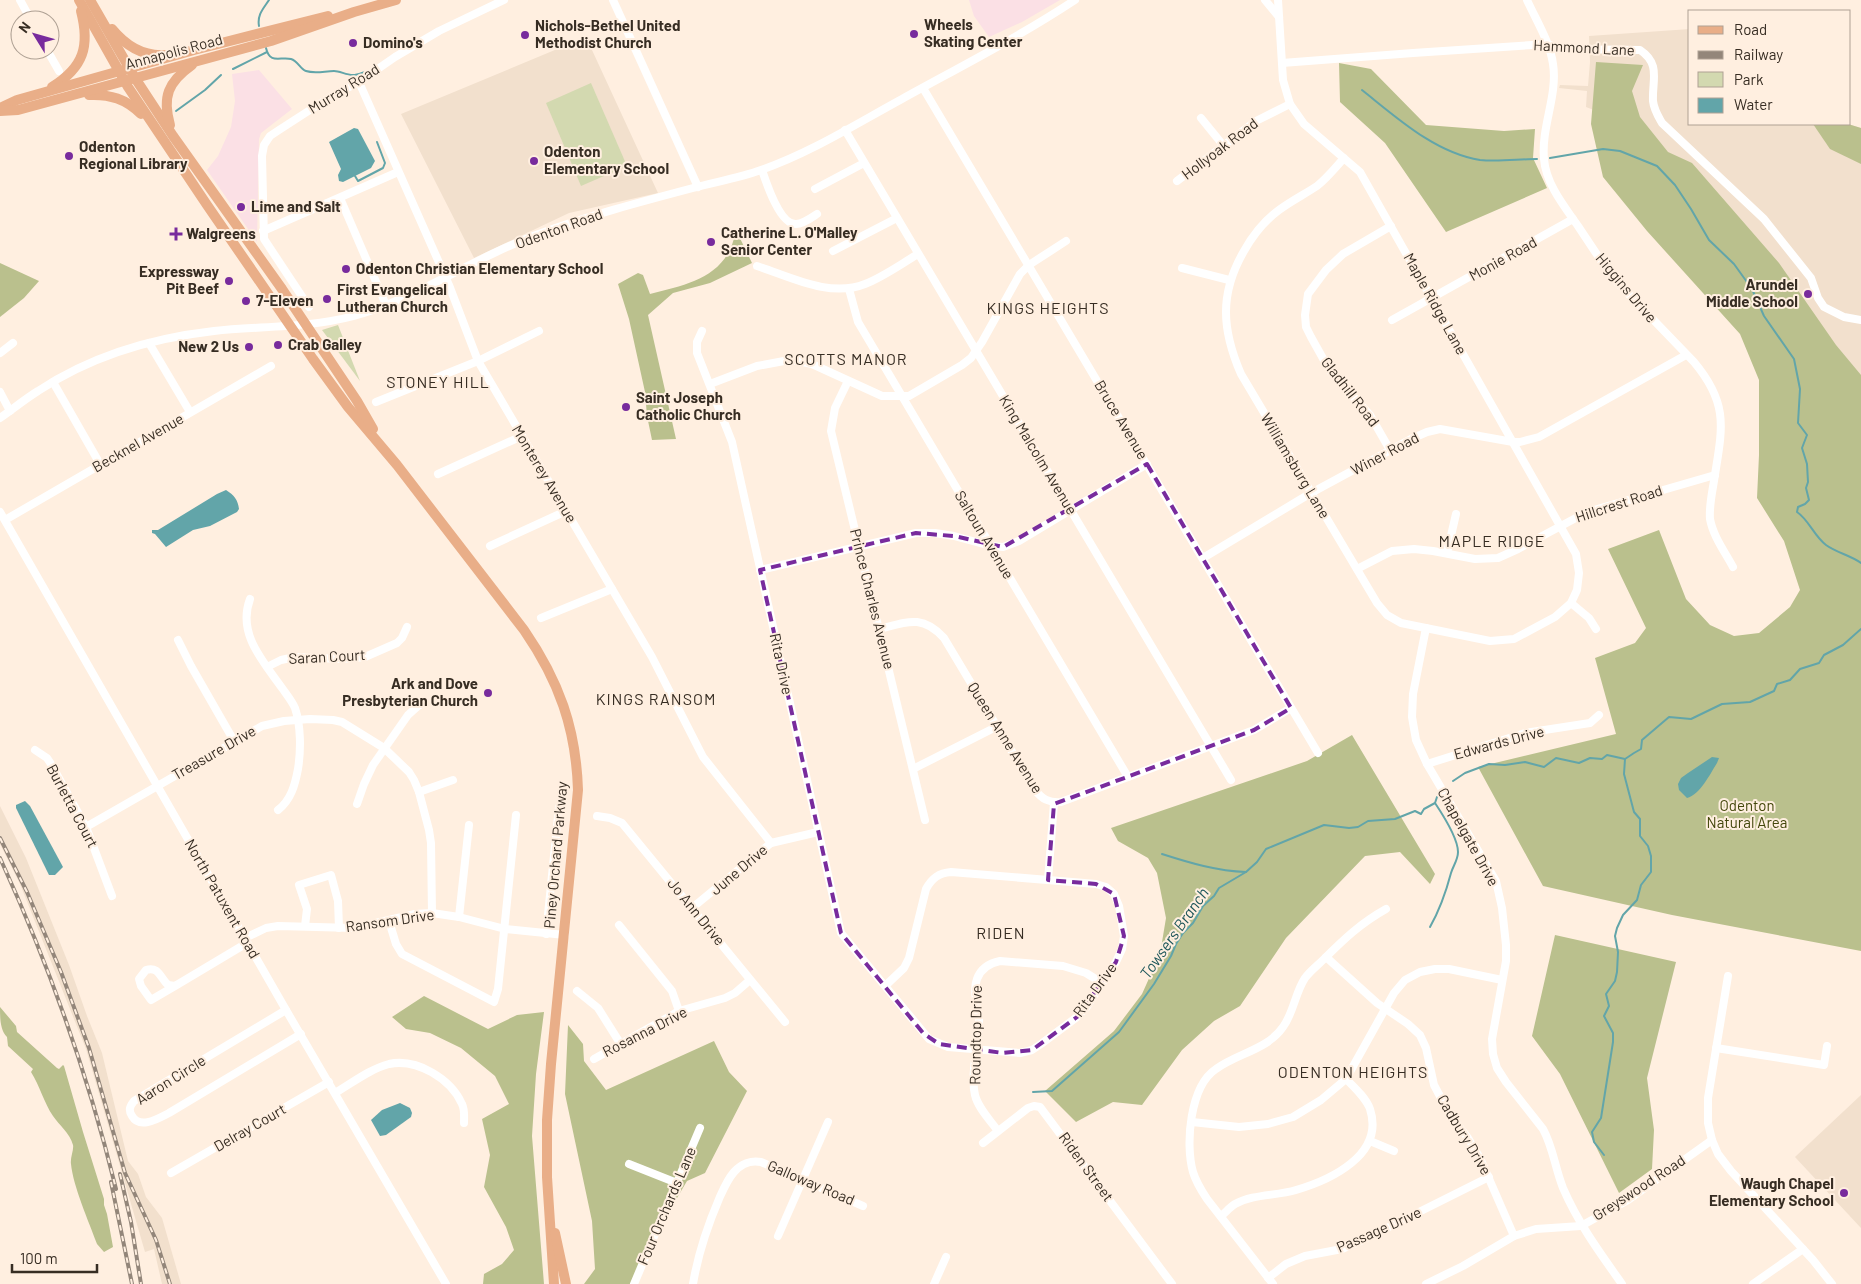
<svg xmlns="http://www.w3.org/2000/svg" width="1861" height="1284" viewBox="0 0 1861 1284" font-family="Barlow,sans-serif">
<style>
.commercial{fill:#fbe0e5}
.built{fill:#f2e0cd}
.green{fill:#d3d9b0}
.forest{fill:#bac08d}
.water{fill:#62a5a9}
.lines{fill:none;stroke-linecap:round;stroke-linejoin:round}
.stream{stroke:#62a5a9;stroke-width:2}
.minor{stroke:#fff;stroke-width:8}
.major{stroke:#e9ae88;stroke-width:10}
.rail-casing{stroke:#93867a;stroke-width:4}
.rail{stroke:#ffefe0;stroke-width:2;stroke-dasharray:5.5;stroke-linecap:butt}
.marked{fill:none;stroke:#782b9d;stroke-width:4;stroke-dasharray:10 6;stroke-linejoin:round}
.poi-dot{fill:#782b9d;stroke:#ffefe0;stroke-width:2}
.labels{text-anchor:middle;stroke-width:4;stroke-linejoin:round;paint-order:stroke}
.poi-label{font-size:15px;font-weight:bold;fill:#372d23;stroke:#ffefe0;text-anchor:start}
.street-label{font-size:15px;fill:#372d23;stroke:#ffefe0}
.park-label{font-size:15px;fill:#43470b;stroke:#ffefe0}
.neighbourhood-label{font-size:16px;letter-spacing:1px;fill:#372d23;stroke:#ffefe0}
.water-label{font-size:16px;font-style:italic;fill:#1d565a;stroke:#ffefe0}
</style>
<rect width="100%" height="100%" fill="#ffefe0"/>
<!-- commercial -->
<g class="commercial">
<polygon points="969,0 1060,0 1022,22 989,37 974,16"/>
<polygon points="259,70 292,109 261,133 259,139 257,242 207,170 218,156 231,127 235,101 232,74"/>
</g>
<!-- built -->
<g class="built">
<polygon points="1690,29 1690,124 1848,124 1861,128 1861,563 1804,440 1625,122 1586,107 1587,91 1559,88 1560,85 1588,86 1590,62 1589,36"/>
<polygon points="586,37 658,193 569,213 474,258 401,114"/>
<polygon points="0,806 26,858 69,965 87,1016 102,1053 128,1161 138,1174 146,1197 162,1218 181,1284 162,1284 154,1249 145,1252 86,1049 20,884 0,844"/>
<polygon points="1861,1095 1861,1228 1795,1157"/>
</g>
<!-- green -->
<g class="green">
<polygon points="591,83 627,166 581,186 546,103"/>
<polygon points="338,325 360,381 322,330"/>
</g>
<!-- forest -->
<g class="forest">
<polygon points="1596,62 1643,65 1632,91 1640,117 1668,152 1692,163 1779,263 1836,345 1861,375 1861,951 1672,915 1543,886 1478,767 1616,734 1595,658 1635,643 1646,628 1608,549 1659,530 1686,599 1710,625 1734,636 1759,633 1790,607 1800,590 1784,541 1757,498 1759,455 1759,380 1740,334 1647,231 1603,177 1591,124"/>
<polygon points="1339,63 1371,69 1426,125 1504,131 1535,129 1533,158 1547,188 1446,232 1385,143 1340,102"/>
<polygon points="1813,124 1848,124 1861,128 1861,164 1830,149"/>
<path d="M736,230l16,33 -42,20 -37,10 -25,22 28,124 -24,1 -5,-24 -2,-24 -16,-73 -11,-35 20,-11 5,2 7,19c39,-10 78,-17 86,-64z"/>
<polygon points="0,263 39,281 24,298 0,317"/>
<polygon points="1352,735 1435,874 1430,884 1400,852 1365,856 1286,938 1240,1006 1214,1021 1182,1050 1142,1105 1113,1102 1076,1122 1045,1091 1114,1031 1142,994 1160,954 1166,918 1157,873 1148,858 1118,841 1111,828 1307,761"/>
<polygon points="1555,935 1676,962 1647,1078 1654,1130 1652,1169 1619,1193 1560,1074 1532,1036"/>
<polygon points="424,996 488,1029 517,1015 544,1012 536,1074 532,1136 544,1284 483,1284 484,1274 502,1264 514,1250 506,1227 484,1187 490,1155 482,1119 509,1104 495,1076 461,1048 430,1033 406,1029 392,1017"/>
<path d="M0,1007l16,19 1,6 40,36 2,1 4,-4 1,1 19,66 21,67v6l3,9 6,33 -9,5 -7,-8c-8,-22 -24,-58 -26,-80 -1,-6 3,-14 2,-19 -3,-12 -14,-20 -20,-29 -9,-13 -13,-30 -22,-44l2,-3 -25,-23 -1,-9c-7,-7 -7,-19 -7,-30z"/>
<polygon points="568,1025 583,1044 584,1061 606,1090 714,1041 729,1072 747,1091 705,1173 687,1181 650,1244 632,1284 584,1284 595,1269 592,1221 565,1094"/>
</g>
<!-- water -->
<g class="water">
<polygon points="354,128 358,129 375,161 371,168 343,182 339,181 338,175 341,169 329,142"/>
<path d="M226,490c8,5 12,10 13,19l-2,3 -27,14 -17,4 -27,17 -11,-13 -3,-1v-3h6l59,-36z"/>
<path d="M1712,757l7,1 -2,5c-7,11 -17,32 -30,35l-8,-8 -1,-6 3,-6 7,-5z"/>
<polygon points="25,801 30,806 63,867 55,875 49,875 48,873 16,808 16,805"/>
<polygon points="400,1103 410,1108 412,1113 411,1117 386,1135 380,1136 371,1120 382,1110"/>
</g>
<g class="lines">
<!-- stream -->
<g class="stream">
<path d="M259,26c-2,-11 4,-17 10,-26"/>
<path d="M266,48c4,17 15,8 25,11 7,2 9,10 15,12 9,3 19,0 28,0 6,0 12,4 19,4 5,0 10,-3 15,-4"/>
<polyline points="233,69 267,52"/>
<path d="M1362,90c34,27 73,63 118,70 18,2 39,-1 57,-1"/>
<polyline points="176,111 205,90 221,75"/>
<path d="M1550,158l53,-9 17,2 37,15 18,19 16,24 18,31 25,24 18,25 12,27 30,43 6,30 -2,34 9,12 -5,13 5,16 1,18 -2,6 3,12 -4,4 -7,3 -1,5c12,8 17,24 29,33 11,8 24,10 35,18"/>
<polyline points="355,176 358,181 383,168 385,163 377,142"/>
<polyline points="1453,781 1465,773 1489,764 1505,765 1525,762 1544,767 1556,758 1579,763 1590,758 1602,759 1607,755 1625,759 1634,753 1641,749 1642,740 1669,717 1691,719 1722,704 1750,702 1774,691 1777,684 1790,680 1800,669 1819,663 1824,655 1843,645 1861,629"/>
<path d="M1162,854c28,9 55,17 84,18"/>
<path d="M1430,927c9,-16 16,-35 21,-54 2,-7 7,-13 7,-21 0,-14 -15,-37 -23,-49"/>
<polyline points="1033,1092 1052,1091 1119,1032 1154,984 1171,956 1176,944 1183,933 1193,923 1203,906 1214,896 1219,888 1246,872 1257,862 1266,849 1324,825 1349,828 1358,827 1368,821 1395,819 1415,811 1421,814 1424,809 1435,803 1437,797"/>
<polyline points="1604,1155 1594,1142 1592,1132 1601,1118 1613,1042 1613,1033 1604,1016 1609,1006 1606,994 1615,981 1617,972 1618,952 1615,936 1617,928 1623,915 1637,900 1641,885 1651,872 1651,856 1648,846 1640,836 1640,819 1634,812 1624,774 1625,759"/>
</g>
<!-- minor -->
<g class="minor">
<polyline points="20,0 31,20"/>
<polyline points="613,0 698,187"/>
<polyline points="1265,0 1279,17"/>
<path d="M1278,0l5,80 7,24 14,20 56,48 216,382 3,19 -2,17 -6,13 -16,14 -41,22 -24,2 -89,-18 -14,-8 -10,-12 -136,-229c-19,-44 -22,-80 3,-123 9,-16 20,-30 35,-41 12,-9 26,-16 38,-24 10,-8 18,-18 27,-28"/>
<path d="M1527,0c9,20 23,42 26,64 5,31 -12,63 -9,95 2,25 20,47 34,67 12,18 24,37 37,54l79,82c36,43 28,67 20,119 -2,12 -5,25 -4,38 3,17 15,33 23,48"/>
<polyline points="47,50 59,71"/>
<path d="M1282,63l131,-10 135,-9 11,5 81,1c21,14 12,30 13,51 1,9 5,15 9,22l102,96 47,59 7,20 6,9 20,10 17,3"/>
<polyline points="359,82 449,285 478,361 652,657 703,757 771,843"/>
<polyline points="923,88 1318,753"/>
<polyline points="1201,118 1223,145"/>
<polyline points="845,130 1231,780"/>
<path d="M762,170c4,12 18,55 34,54 7,0 15,-6 21,-10"/>
<polyline points="1177,181 1256,121 1290,104"/>
<polyline points="815,189 864,163"/>
<polyline points="340,198 386,305"/>
<polyline points="263,231 398,172"/>
<polyline points="833,251 897,218"/>
<path d="M757,266c34,11 73,32 108,18 18,-7 36,-20 53,-30"/>
<polyline points="1182,268 1229,280"/>
<polyline points="849,289 858,322 1128,777"/>
<polyline points="309,307 264,239 262,156 264,145 270,136 279,130 330,97 359,82 395,57 439,31 504,0"/>
<polyline points="1392,320 1573,219"/>
<path d="M702,331l-5,11v11l35,89 109,491 88,106 19,8 72,6 12,-3 9,-6 36,-27 9,-9 30,-46 6,-13 2,-13 -5,-30 -5,-12 -8,-7 -10,-3 -145,-12c-12,1 -19,6 -25,17l-17,69 -5,10 -19,18"/>
<polyline points="149,343 190,412"/>
<polyline points="0,353 13,343"/>
<polyline points="848,381 835,408 831,431 925,820"/>
<polyline points="53,382 100,464"/>
<polyline points="710,384 757,366 784,361 798,361 812,364 882,396 909,396 962,365 971,358 982,342 1020,274 1029,265 1066,241"/>
<polyline points="0,392 10,411"/>
<polyline points="376,402 478,361 539,331"/>
<path d="M0,418c13,-9 25,-19 38,-27 53,-35 114,-53 176,-60 47,-5 94,-3 140,-15 64,-18 119,-58 182,-81 51,-19 104,-33 157,-47 22,-6 46,-10 68,-18 49,-17 95,-46 141,-71 58,-32 117,-62 173,-99"/>
<polyline points="1390,450 1370,415 1330,371 1311,337 1306,327 1305,315 1308,294 1326,270 1343,254 1391,226"/>
<polyline points="438,474 522,436"/>
<polyline points="0,512 286,1010 446,1284"/>
<polyline points="5,520 271,366"/>
<polyline points="490,546 566,511"/>
<polyline points="1447,553 1456,514"/>
<polyline points="1203,558 1311,493 1411,439 1427,432 1440,429 1513,442 1520,442 1539,437 1686,355"/>
<polyline points="1357,569 1392,551 1414,549 1433,551 1475,559 1498,558 1518,549 1587,512 1715,475"/>
<polyline points="760,570 916,533 935,533 954,536 991,546 1003,547 1019,541 1147,464"/>
<path d="M250,599c-13,35 13,62 32,89 5,7 10,13 13,20 6,18 6,42 3,61 -3,16 -7,31 -20,41"/>
<polyline points="1571,603 1589,618 1596,629"/>
<polyline points="541,618 612,589"/>
<path d="M1426,628l-13,66 -1,23 4,23 11,24 69,117 6,27 4,37v16l-14,78 1,15 4,14 9,14 37,47c10,18 12,39 20,59 15,35 37,65 59,96"/>
<path d="M879,629c28,-7 43,-15 65,9l91,152c7,9 14,13 26,12l193,-72 37,-22"/>
<polyline points="178,640 191,666 234,741"/>
<polyline points="267,667 281,660 295,657 340,659 365,657 397,643 402,638 407,627"/>
<polyline points="35,750 47,758 51,764 86,827 112,896"/>
<polyline points="1427,764 1525,733 1590,723 1599,715"/>
<polyline points="913,769 996,727"/>
<polyline points="419,792 453,780"/>
<polyline points="357,804 364,784 373,765 408,715 418,706 425,702"/>
<polyline points="597,816 610,818 622,823 785,1022"/>
<polyline points="86,827 262,726 284,721 310,719 333,720 342,722 384,748 409,772 414,780 419,792 429,830 431,843 432,913"/>
<polyline points="1048,880 1054,803"/>
<polyline points="692,908 771,843 818,832"/>
<polyline points="459,917 469,825"/>
<polyline points="389,921 396,944 402,954 494,1002 498,989 516,815"/>
<polyline points="619,925 672,991 679,1011"/>
<polyline points="305,926 307,909 299,885 331,875 338,901 339,928"/>
<polyline points="546,934 559,807"/>
<polyline points="245,938 266,928 278,926 354,928 415,914 432,913 459,917 505,929 565,935"/>
<polyline points="1326,957 1377,1003 1408,1024 1420,1035 1426,1048 1434,1085 1450,1115 1468,1138 1480,1158 1514,1236"/>
<polyline points="1728,976 1708,1098 1708,1123 1712,1140 1718,1154 1731,1171 1813,1260 1832,1284"/>
<path d="M175,986l-24,14 -10,-14 -2,-7 7,-9c13,-4 14,8 22,15l7,1 72,-43"/>
<polyline points="577,991 598,1008 620,1043"/>
<path d="M286,1010l-152,91c-4,5 -6,9 -2,15 8,14 27,2 37,-3l132,-79"/>
<polyline points="1716,1048 1824,1065 1827,1046"/>
<polyline points="594,1059 679,1011 725,998 735,993 750,980"/>
<path d="M335,1093c17,-10 35,-24 54,-29 28,-6 62,15 73,40 3,6 2,12 2,19"/>
<polyline points="1192,1122 1239,1127 1268,1124 1293,1117 1321,1100 1346,1079 1394,993 1405,980 1420,972 1435,969 1449,969 1502,980"/>
<path d="M998,1131c-8,-11 -20,-23 -23,-36 -5,-20 4,-52 4,-74 0,-13 -7,-29 -2,-42 4,-11 13,-16 23,-18l63,5 23,7 16,10"/>
<polyline points="1370,1141 1394,1151"/>
<polyline points="983,1143 1028,1108 1034,1106 1040,1107 1172,1284"/>
<polyline points="629,1164 677,1183"/>
<polyline points="171,1173 329,1082"/>
<path d="M1221,1216c4,-3 9,-9 14,-12 18,-10 41,-8 61,-14 34,-10 89,-35 74,-81 -4,-11 -15,-21 -24,-30"/>
<polyline points="778,1236 828,1122"/>
<polyline points="1268,1278 1286,1264 1305,1256 1342,1249 1363,1240 1489,1177"/>
<polyline points="634,1284 700,1128"/>
<path d="M693,1284c5,-30 14,-57 26,-85 4,-9 8,-19 15,-27 7,-8 17,-12 27,-10l102,44"/>
<polyline points="934,1284 946,1257"/>
<path d="M1273,1284l-66,-85c-6,-9 -11,-17 -14,-27 -8,-28 -3,-86 23,-103 22,-16 51,-19 67,-42 11,-15 12,-34 22,-49 5,-7 13,-13 19,-19 20,-20 37,-36 62,-50"/>
<polyline points="1426,1284 1463,1266 1514,1236 1536,1229 1581,1226 1628,1200 1712,1140"/>
<polyline points="1753,1284 1803,1249"/>
</g>
<!-- major -->
<g class="major">
<path d="M79,0l49,87 79,118 106,154 35,48 49,58 127,165c35,51 52,98 54,160l-27,274 -4,56v57l7,107"/>
<polyline points="90,0 135,78 173,136 282,289 357,401 373,429"/>
<path d="M112,29c14,17 31,28 54,26"/>
<path d="M52,87c32,-20 38,-41 29,-76"/>
<path d="M89,95c21,-1 37,4 52,19"/>
<polyline points="0,108 17,100 194,50 328,16"/>
<polyline points="0,111 18,110 271,41 354,12 396,0"/>
<path d="M170,125c-8,-28 -2,-43 22,-60"/>
<polyline points="555,1233 566,1284"/>
</g>
<defs>
<g id="rail">
<polyline points="0,838 27,892 61,972 89,1048 125,1173 156,1240 170,1284"/>
<path d="M0,858c49,107 88,216 116,331"/>
<polyline points="120,1174 131,1222 141,1284"/>
<polyline points="111,1182 132,1284"/>
</g>
</defs>
<!-- rail casing -->
<use href="#rail" class="rail-casing"/>
<!-- rail -->
<use href="#rail" class="rail"/>
</g>
<!-- marked area -->
<path class="marked" d="M1147,464l144,244 -37,22 -200,74 -6,76 48,4 18,10 10,42 -8,26 -39,55 -45,33 -29,3 -64,-9 -16,-11 -82,-100 -81,-363 156,-37 38,3 49,11z"/>
<!-- markers -->
<g class="poi-dot">
<circle cx="914" cy="34" r="5"/>
<circle cx="525" cy="35" r="5"/>
<circle cx="353" cy="43" r="5"/>
<circle cx="69" cy="156" r="5"/>
<circle cx="534" cy="161" r="5"/>
<circle cx="241" cy="207" r="5"/>
<path d="M173.5 226.5h5v5h5v5h-5v5h-5v-5h-5v-5h5z"/>
<circle cx="711" cy="242" r="5"/>
<circle cx="346" cy="269" r="5"/>
<circle cx="229" cy="281" r="5"/>
<circle cx="1808" cy="294" r="5"/>
<circle cx="327" cy="299" r="5"/>
<circle cx="246" cy="301" r="5"/>
<circle cx="278" cy="345" r="5"/>
<circle cx="249" cy="347" r="5"/>
<circle cx="626" cy="407" r="5"/>
<circle cx="488" cy="693" r="5"/>
<circle cx="1844" cy="1193" r="5"/>
</g>
<g class="labels">
<!-- poi labels -->
<g class="poi-label">
<text x="924" y="30">Wheels<tspan x="924" dy="17">Skating Center</tspan></text>
<text x="535" y="31">Nichols-Bethel United<tspan x="535" dy="17">Methodist Church</tspan></text>
<text x="363" y="48">Domino's</text>
<text x="79" y="152">Odenton<tspan x="79" dy="17">Regional Library</tspan></text>
<text x="544" y="157">Odenton<tspan x="544" dy="17">Elementary School</tspan></text>
<text x="251" y="212">Lime and Salt</text>
<text x="721" y="238">Catherine L. O'Malley<tspan x="721" dy="17">Senior Center</tspan></text>
<text x="186" y="239">Walgreens</text>
<text x="356" y="274">Odenton Christian Elementary School</text>
<text x="219" y="277" text-anchor="end">Expressway<tspan x="219" dy="17">Pit Beef</tspan></text>
<text x="1798" y="290" text-anchor="end">Arundel<tspan x="1798" dy="17">Middle School</tspan></text>
<text x="337" y="295">First Evangelical<tspan x="337" dy="17">Lutheran Church</tspan></text>
<text x="256" y="306">7-Eleven</text>
<text x="288" y="350">Crab Galley</text>
<text x="239" y="352" text-anchor="end">New 2 Us</text>
<text x="636" y="403">Saint Joseph<tspan x="636" dy="17">Catholic Church</tspan></text>
<text x="478" y="689" text-anchor="end">Ark and Dove<tspan x="478" dy="17">Presbyterian Church</tspan></text>
<text x="1834" y="1189" text-anchor="end">Waugh Chapel<tspan x="1834" dy="17">Elementary School</tspan></text>
</g>
<!-- street labels -->
<g class="street-label">
<text transform="translate(1584 48) rotate(3)" y="5">Hammond Lane</text>
<text transform="translate(174 52) rotate(-15)" y="5">Annapolis Road</text>
<text transform="translate(344 89) rotate(-32)" y="5">Murray Road</text>
<text transform="translate(1220 149) rotate(-37)" y="5">Hollyoak Road</text>
<text transform="translate(559 229) rotate(-20)" y="5">Odenton Road</text>
<text transform="translate(1503 259) rotate(-29)" y="5">Monie Road</text>
<text transform="translate(1626 288) rotate(50)" y="5">Higgins Drive</text>
<text transform="translate(1435 304) rotate(61)" y="5">Maple Ridge Lane</text>
<text transform="translate(1350 392) rotate(52)" y="5">Gladhill Road</text>
<text transform="translate(1121 420) rotate(59)" y="5">Bruce Avenue</text>
<text transform="translate(138 443) rotate(-30)" y="5">Becknel Avenue</text>
<text transform="translate(1385 454) rotate(-28)" y="5">Winer Road</text>
<text transform="translate(1038 455) rotate(59)" y="5">King Malcolm Avenue</text>
<text transform="translate(1295 466) rotate(59)" y="5">Williamsburg Lane</text>
<text transform="translate(544 474) rotate(59)" y="5">Monterey Avenue</text>
<text transform="translate(1619 504) rotate(-18)" y="5">Hillcrest Road</text>
<text transform="translate(984 535) rotate(59)" y="5">Saltoun Avenue</text>
<text transform="translate(872 599) rotate(76)" y="5">Prince Charles Avenue</text>
<text transform="translate(327 657) rotate(-3)" y="5">Saran Court</text>
<text transform="translate(781 664) rotate(78)" y="5">Rita Drive</text>
<text transform="translate(1005 738) rotate(58)" y="5">Queen Anne Avenue</text>
<text transform="translate(1499 743) rotate(-15)" y="5">Edwards Drive</text>
<text transform="translate(214 753) rotate(-30)" y="5">Treasure Drive</text>
<text transform="translate(72 806) rotate(62)" y="5">Burletta Court</text>
<text transform="translate(1468 837) rotate(61)" y="5">Chapelgate Drive</text>
<text transform="translate(556 855) rotate(-85)" y="5">Piney Orchard Parkway</text>
<text transform="translate(739 870) rotate(-40)" y="5">June Drive</text>
<text transform="translate(222 899) rotate(60)" y="5">North Patuxent Road</text>
<text transform="translate(696 912) rotate(51)" y="5">Jo Ann Drive</text>
<text transform="translate(390 921) rotate(-8)" y="5">Ransom Drive</text>
<text transform="translate(1095 990) rotate(-54)" y="5">Rita Drive</text>
<text transform="translate(645 1032) rotate(-27)" y="5">Rosanna Drive</text>
<text transform="translate(976 1035) rotate(-89)" y="5">Roundtop Drive</text>
<text transform="translate(171 1080) rotate(-32)" y="5">Aaron Circle</text>
<text transform="translate(250 1128) rotate(-30)" y="5">Delray Court</text>
<text transform="translate(1464 1135) rotate(59)" y="5">Cadbury Drive</text>
<text transform="translate(1086 1167) rotate(54)" y="5">Riden Street</text>
<text transform="translate(811 1183) rotate(23)" y="5">Galloway Road</text>
<text transform="translate(1639 1188) rotate(-33)" y="5">Greyswood Road</text>
<text transform="translate(667 1206) rotate(-67)" y="5">Four Orchards Lane</text>
<text transform="translate(1379 1230) rotate(-24)" y="5">Passage Drive</text>
</g>
<!-- park labels -->
<g class="park-label">
<text x="1747" y="811">Odenton<tspan x="1747" dy="17">Natural Area</tspan></text>
</g>
<!-- neighbourhood labels -->
<g class="neighbourhood-label">
<text x="1048" y="314">KINGS HEIGHTS</text>
<text x="846" y="365">SCOTTS MANOR</text>
<text x="438" y="388">STONEY HILL</text>
<text x="1492" y="547">MAPLE RIDGE</text>
<text x="656" y="705">KINGS RANSOM</text>
<text x="1001" y="939">RIDEN</text>
<text x="1353" y="1078">ODENTON HEIGHTS</text>
</g>
<!-- water labels -->
<g class="water-label">
<text transform="translate(1174 933) rotate(-55)" y="6">Towsers Branch</text>
</g>
</g>
<!-- legend -->
<rect x="1688" y="10" width="162" height="115" fill="#ffefe0" stroke="#afa194"/>
<rect x="1698" y="26" width="25" height="8" fill="#e9ae88" stroke="#afa194"/>
<text x="1734" y="35" font-size="15" fill="#372d23">Road</text>
<rect x="1698" y="51" width="25" height="8" fill="#93867a" stroke="#afa194"/>
<text x="1734" y="60" font-size="15" fill="#372d23">Railway</text>
<rect x="1698" y="72" width="25" height="15" fill="#d3d9b0" stroke="#afa194"/>
<text x="1734" y="85" font-size="15" fill="#372d23">Park</text>
<rect x="1698" y="98" width="25" height="15" fill="#62a5a9" stroke="#afa194"/>
<text x="1734" y="110" font-size="15" fill="#372d23">Water</text>
<!-- north arrow -->
<g transform="translate(35 35) rotate(307)"><circle r="24" fill="#ffefe0" stroke="#afa194"/>
<path d="M0-4L9 19L0 12L-9 19Z" fill="#782b9d"/>
<text y="-8" font-size="14" font-weight="bold" text-anchor="middle" fill="#372d23">N</text>
</g>
<!-- scale -->
<path d="M12 1264v8h85v-8" fill="none" stroke="#372d23" stroke-width="2.5"/>
<text x="20" y="1264" font-size="15" fill="#372d23" stroke="#ffefe0" stroke-width="4" paint-order="stroke">100 m</text>
</svg>
